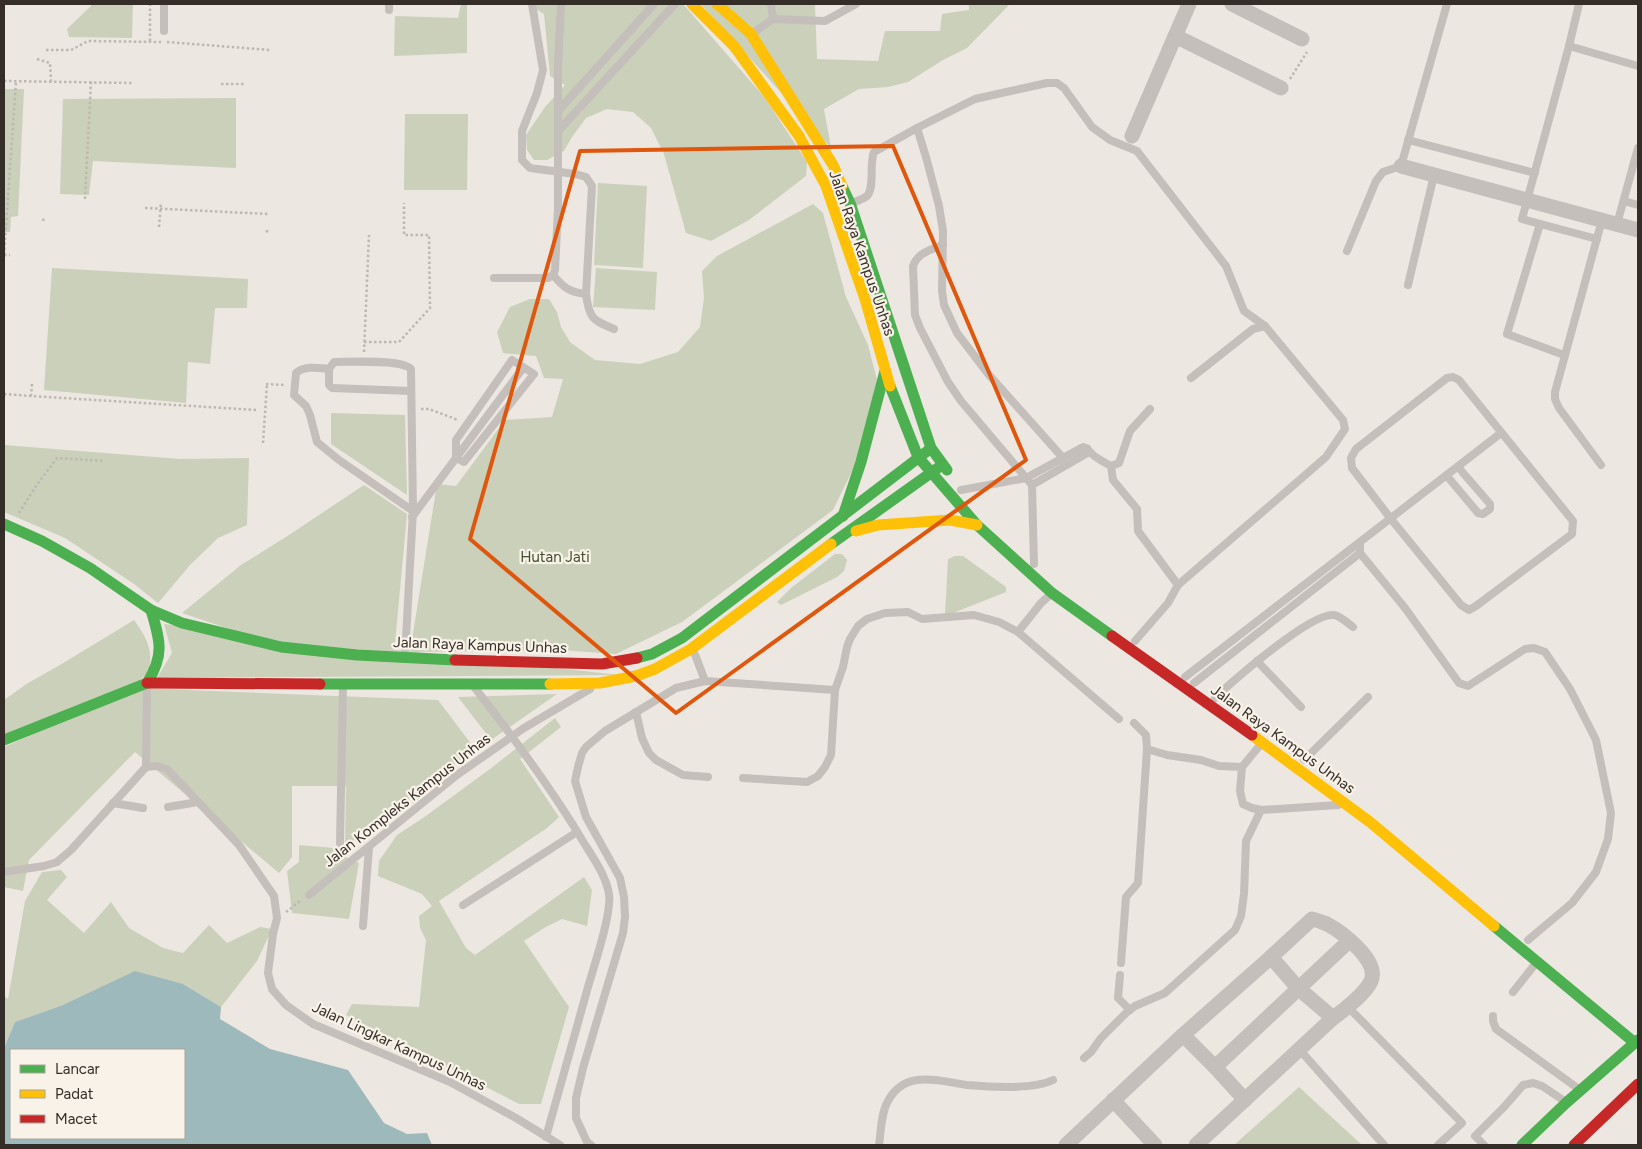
<svg xmlns="http://www.w3.org/2000/svg" width="1642" height="1149" viewBox="0 0 1642 1149" font-family="Figtree,sans-serif">
<style>
.green{fill:#cbd0bb}
.water{fill:#9eb9bb;fill-rule:evenodd}
.lines{fill:none;stroke-linecap:round;stroke-linejoin:round}
.path{stroke:#bdb8b2;stroke-width:2.5;stroke-dasharray:2.5 2.5;stroke-linecap:butt}
.lane{stroke:#c4bfba;stroke-width:8}
.street{stroke:#c4bfba;stroke-width:15}
.fast{stroke:#4caf50;stroke-width:11}
.slow{stroke:#ffc107;stroke-width:11}
.jam{stroke:#c62828;stroke-width:11}
.marked{fill:none;stroke:#df570d;stroke-width:4;stroke-linejoin:round}
.labels{text-anchor:middle;stroke-width:4.5;stroke-linejoin:round;paint-order:stroke}
.street-label{font-size:15px;fill:#352d28;stroke:#f8f2e8}
.park-label{font-size:15px;fill:#41512e;stroke:#f8f2e8}
</style>
<rect width="100%" height="100%" fill="#ece7e0"/>
<!-- green -->
<g class="green">
<polygon points="91,4 133,4 132,38 69,37 67,29 91,6"/>
<polygon points="461,4 467,4 467,53 394,56 395,16 458,18"/>
<polygon points="528,4 683,4 765,98 807,162 806,176 749,220 711,241 686,233 664,154 651,128 633,112 607,109 586,118 572,137 564,151 547,160 534,160 527,150 526,135 545,107 565,85 550,76 544,14"/>
<polygon points="701,4 815,5 817,59 878,61 885,31 940,31 942,14 969,10 969,4 1010,4 967,48 943,60 908,82 888,87 859,89 824,109 831,148"/>
<polygon points="4,89 24,89 18,216 11,217 10,232 4,232"/>
<polygon points="236,98 236,168 93,161 89,195 60,194 63,99"/>
<polygon points="405,114 468,114 467,190 404,190"/>
<polygon points="598,183 647,186 643,268 594,265"/>
<polygon points="813,204 823,213 846,297 868,345 877,380 855,465 833,510 682,622 616,654 560,650 410,652 437,484 456,486 505,420 552,417 563,379 544,378 536,356 503,353 497,332 510,307 530,299 549,299 557,312 561,327 570,342 595,360 640,364 678,352 700,327 704,298 702,271 717,256"/>
<polygon points="52,268 248,279 247,308 215,308 210,364 188,362 186,403 44,390"/>
<polygon points="596,268 657,272 655,310 593,307"/>
<polygon points="331,413 405,415 407,495 331,444"/>
<polygon points="4,445 180,459 249,458 247,525 218,538 190,565 158,603 134,584 65,538 4,512"/>
<polygon points="364,485 407,514 394,654 244,634 182,613 241,565 289,535"/>
<polygon points="835,554 842,554 847,560 844,571 837,577 781,605 777,602 791,588"/>
<polygon points="955,556 963,556 1006,587 1006,592 948,615 945,613 948,559"/>
<path d="M134,620c10,14 20,29 15,48 -1,4 -6,9 -9,13l-136,55v-36l24,-17 32,-18z"/>
<polygon points="164,624 619,675 157,678 172,653"/>
<polygon points="138,688 438,700 475,749 345,847 346,786 292,786 292,857 279,873 135,752 29,860 23,891 4,887 4,747"/>
<polygon points="557,694 491,740 458,697"/>
<polygon points="555,718 561,727 520,759 559,817 547,828 439,901 466,948 475,955 584,877 592,890 587,926 562,919 544,928 524,941 569,1007 541,1104 519,1104 346,1015 352,1004 419,1007 426,940 420,928 419,916 432,906 422,894 378,876 379,861 397,835 423,818 490,769"/>
<polygon points="299,845 334,848 339,854 359,863 349,919 292,913 287,871 299,862"/>
<polygon points="61,870 67,877 47,900 84,933 111,902 129,928 163,948 183,953 209,925 227,943 260,927 272,929 257,961 221,1007 183,984 63,1005 15,1022 4,1048 4,996 8,999 25,901 42,872"/>
<polygon points="1299,1087 1362,1145 1234,1145"/>
</g>
<!-- water -->
<path class="water" d="M135,971l48,13 38,23 -1,12 50,30 78,21 36,53 23,11 20,-1 5,12h-428v-97l11,-26 48,-17zM11,1050h173v88h-173z"/>
<g class="lines">
<!-- path -->
<g class="path">
<polyline points="150,41 150,4"/>
<polyline points="167,42 270,50"/>
<polyline points="46,50 71,50 88,41 161,42"/>
<polyline points="37,59 50,63 51,81"/>
<polyline points="1290,79 1307,52"/>
<polyline points="4,81 133,83"/>
<polyline points="221,84 245,84"/>
<polyline points="85,199 91,82"/>
<polyline points="145,208 268,214"/>
<polyline points="43,221 44,217"/>
<polyline points="159,227 161,202"/>
<polyline points="267,230 267,233"/>
<polyline points="4,255 16,81"/>
<polyline points="4,255 10,255"/>
<polyline points="364,342 399,342 430,308 429,235 404,235 404,203"/>
<polyline points="364,352 369,235"/>
<polyline points="32,384 31,396 256,410"/>
<polyline points="266,384 286,385"/>
<polyline points="4,394 31,396"/>
<polyline points="421,409 429,409 458,420"/>
<polyline points="263,443 267,384"/>
<polyline points="19,513 36,486 57,458 105,461"/>
<polyline points="286,912 300,901"/>
</g>
<!-- lane -->
<g class="lane">
<path d="M532,4l11,66 -6,23 -15,38v29l8,8 45,6 11,3 6,9 -6,108c3,24 6,26 28,35"/>
<polyline points="771,4 773,19"/>
<polyline points="1579,4 1569,46 1522,219 1597,239"/>
<polyline points="389,10 389,4"/>
<polyline points="164,31 164,4"/>
<polyline points="753,33 773,19 825,21 856,4"/>
<polyline points="1569,46 1638,66"/>
<polyline points="559,110 654,4"/>
<polyline points="917,128 926,157 939,206 943,231 942,291 944,305 957,333 989,375 1063,458"/>
<polyline points="559,130 675,4"/>
<polyline points="1408,140 1535,173"/>
<polyline points="1624,201 1638,205"/>
<path d="M852,203c5,-2 11,-4 15,-7 8,-8 2,-33 7,-44l43,-24 58,-29 72,-16h10l7,5 28,39 18,13 27,11 89,115 18,45 21,15"/>
<polyline points="1540,224 1507,334 1564,355"/>
<polyline points="1617,224 1638,148"/>
<path d="M943,245c-12,5 -25,7 -30,21l2,49 5,13 28,54 13,19 71,84 2,79"/>
<polyline points="1347,251 1376,181 1383,172 1401,166 1447,4"/>
<path d="M553,275c11,13 16,17 33,19"/>
<polyline points="494,278 548,278 553,275 555,270 558,208 558,65 561,4"/>
<polyline points="1408,285 1434,175"/>
<polygon points="512,360 534,374 464,462 456,458 456,440"/>
<polyline points="329,369 329,385 332,388 411,391"/>
<polygon points="1453,377 1459,380 1573,521 1572,534 1476,606 1469,610 1461,605 1391,519 1352,468 1351,458 1356,449 1447,378"/>
<polyline points="1601,465 1559,408 1555,399 1555,392 1602,220"/>
<polyline points="1111,466 1113,480 1137,509 1138,531 1178,585"/>
<polyline points="1447,476 1478,513 1483,514 1490,509 1490,504 1458,467"/>
<polyline points="1032,485 1089,452"/>
<path d="M961,490l65,-12 57,-31c8,3 1,-1 7,5 5,6 14,10 21,14l8,-3 11,-32 20,-22"/>
<polyline points="412,517 523,368"/>
<polyline points="1360,543 1360,553 1405,608 1459,683 1468,686 1525,649 1534,648 1545,652 1570,689 1596,740 1611,813 1608,839 1596,872 1572,903 1528,940"/>
<polyline points="1018,632 1041,603 1051,594"/>
<polyline points="1135,641 1168,603 1178,585 1326,457 1345,429 1343,420 1265,326 1253,329 1191,378"/>
<polyline points="693,651 696,657 705,681"/>
<path d="M405,656l8,-145 -2,-142c-9,-10 -62,-7 -77,-7l-5,7c-10,-1 -24,-4 -33,4l-2,22 12,11 4,9 7,27 22,18 74,51"/>
<polyline points="1257,661 1301,707"/>
<polyline points="1185,677 1501,433"/>
<polyline points="1194,683 1360,553"/>
<path d="M475,688c39,50 77,101 109,155 10,16 22,33 25,51 3,19 -15,72 -21,93 -14,49 -28,99 -42,150"/>
<path d="M1215,698c18,-17 96,-86 119,-83 6,1 14,8 19,12"/>
<polyline points="636,712 642,738 649,753 656,760 683,775 708,777"/>
<polyline points="1261,744 1242,767 1240,791 1243,804 1252,808 1261,810 1338,805"/>
<polyline points="1147,749 1167,755 1201,760 1219,766 1242,767"/>
<polyline points="1304,760 1368,697"/>
<polyline points="146,767 156,766 167,769 239,845 274,896 277,918 273,934 268,973 272,989 286,1005 313,1024 450,1082 516,1118 560,1145"/>
<polyline points="743,778 807,782 818,776 825,767 831,755 835,690 843,667 847,647 850,639 858,626 867,619 885,613 908,612 922,619 974,615 999,622 1018,632 1119,719"/>
<polyline points="113,803 143,808"/>
<polyline points="168,807 198,802"/>
<polyline points="340,843 343,686"/>
<polyline points="4,872 44,866 57,862 71,850 146,767 147,686"/>
<polyline points="309,895 457,775 524,728 590,689"/>
<polyline points="463,905 577,832"/>
<polyline points="363,926 369,847"/>
<polyline points="1121,963 1126,897 1138,883 1147,749 1146,735 1134,723"/>
<polyline points="1120,975 1118,998 1130,1010"/>
<polyline points="1513,992 1536,963"/>
<polyline points="1348,1007 1462,1123 1438,1145"/>
<polyline points="1493,1016 1493,1021 1496,1029 1576,1087"/>
<polyline points="1299,1049 1384,1145"/>
<polyline points="1084,1058 1091,1052 1101,1038 1127,1012 1135,1006 1165,993 1235,930 1241,916 1244,894 1246,841 1261,810"/>
<polyline points="591,1145 587,1142 576,1118 576,1098 583,1068 623,933 625,917 624,897 620,878 586,817 575,781 578,767 582,753 586,747 605,731 676,688 705,681 835,690"/>
<path d="M879,1145c2,-14 2,-32 9,-44 17,-32 51,-20 79,-16 23,2 66,5 86,-5"/>
<polyline points="1484,1145 1475,1136 1505,1106 1523,1085 1533,1083 1542,1086 1563,1100"/>
</g>
<!-- street -->
<g class="street">
<polyline points="1232,4 1302,39"/>
<polyline points="1175,36 1281,88"/>
<polyline points="1132,136 1189,4"/>
<polyline points="1401,166 1638,230"/>
<polyline points="1271,957 1298,988 1333,1018"/>
<polyline points="1183,1035 1215,1067 1349,941"/>
<polyline points="1215,1067 1245,1100"/>
<polyline points="1113,1100 1155,1145"/>
<path d="M1066,1145l117,-110 88,-78 41,-38c5,1 10,3 15,5 15,8 53,37 44,57 -5,12 -28,30 -38,37l-137,127"/>
</g>
<!-- fast -->
<g class="fast">
<polyline points="842,186 850,203 931,448 947,470"/>
<polyline points="890,386 918,457 977,525 1052,593 1112,636"/>
<polyline points="843,516 861,462 885,371"/>
<polyline points="4,524 42,541 90,568 151,610 182,623 281,647 357,655 455,660"/>
<polyline points="831,544 942,465"/>
<polyline points="637,658 652,654 682,638 930,449"/>
<polyline points="320,684 550,684"/>
<path d="M4,740l143,-57c18,-28 13,-43 4,-73"/>
<polyline points="1494,926 1635,1043"/>
<polyline points="1522,1145 1566,1103 1638,1040"/>
</g>
<!-- slow -->
<g class="slow">
<polyline points="692,4 734,46 799,136 826,186 865,299 890,386"/>
<polyline points="717,4 751,34 833,165 842,186"/>
<polyline points="856,531 878,525 950,520 977,525"/>
<polyline points="550,684 600,683 636,676 655,669 691,649 831,544"/>
<polyline points="1252,735 1370,822 1494,926"/>
</g>
<!-- jam -->
<g class="jam">
<polyline points="1112,636 1252,735"/>
<polyline points="455,660 602,664 637,658"/>
<polyline points="147,683 320,684"/>
<polyline points="1574,1145 1638,1084"/>
</g>
</g>
<!-- marked area -->
<path class="marked" d="M893,146l133,314 -350,253 -206,-174 110,-388z"/>
<g class="labels">
<!-- street labels -->
<g class="street-label">
<text transform="translate(862 253) rotate(71)" y="5">Jalan Raya Kampus Unhas</text>
<text transform="translate(480 645) rotate(2)" y="5">Jalan Raya Kampus Unhas</text>
<text transform="translate(1283 739) rotate(36)" y="5">Jalan Raya Kampus Unhas</text>
<text transform="translate(407 800) rotate(-38)" y="5">Jalan Kompleks Kampus Unhas</text>
<text transform="translate(399 1046) rotate(25)" y="5">Jalan Lingkar Kampus Unhas</text>
</g>
<!-- park labels -->
<g class="park-label">
<text x="555" y="562">Hutan Jati</text>
</g>
</g>
<!-- border -->
<rect width="1642" height="1149" fill="none" stroke="#352d28" stroke-width="10"/>
<!-- legend -->
<rect x="10" y="1049" width="175" height="90" fill="#f8f2e8" stroke="#aaa39b"/>
<rect x="20" y="1065" width="25" height="8" fill="#4caf50" stroke="#aaa39b"/>
<text x="55" y="1074" font-size="15" fill="#352d28">Lancar</text>
<rect x="20" y="1090" width="25" height="8" fill="#ffc107" stroke="#aaa39b"/>
<text x="55" y="1099" font-size="15" fill="#352d28">Padat</text>
<rect x="20" y="1115" width="25" height="8" fill="#c62828" stroke="#aaa39b"/>
<text x="55" y="1124" font-size="15" fill="#352d28">Macet</text>
</svg>
